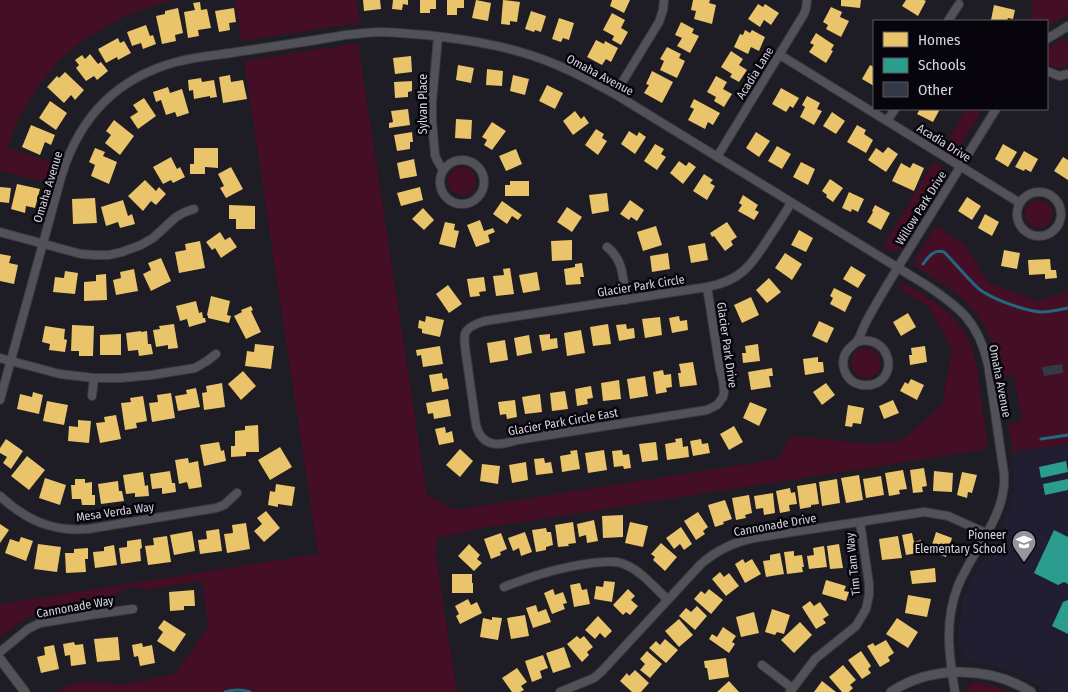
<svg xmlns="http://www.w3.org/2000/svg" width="1068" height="692" viewBox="0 0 1068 692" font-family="'Fira Sans Condensed',sans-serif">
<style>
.built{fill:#221e31}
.green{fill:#440e24}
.homes{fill:#e9c46a}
.schools{fill:#2a9d8f}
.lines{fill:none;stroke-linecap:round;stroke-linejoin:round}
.stream{stroke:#236781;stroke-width:3}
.building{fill:#343948}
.minor-casing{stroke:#39383f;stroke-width:10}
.tertiary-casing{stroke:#39383f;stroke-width:11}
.minor{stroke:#525157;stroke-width:8}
.tertiary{stroke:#525157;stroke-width:9}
.labels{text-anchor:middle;stroke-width:5;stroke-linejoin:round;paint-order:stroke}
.street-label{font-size:12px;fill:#d6d4df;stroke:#07050b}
.poi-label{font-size:12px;fill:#d6d4df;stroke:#07050b;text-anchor:end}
</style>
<rect width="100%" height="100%" fill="#1e1c24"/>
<!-- built -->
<polygon class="built" points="1068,444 1068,692 1047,692 1035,683 1014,672 991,665 968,662 965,656 959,650 959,624 963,599 972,579 1001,527 1011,504 1014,490 1013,463 1011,452"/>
<!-- green -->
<g class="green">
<polygon points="0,0 176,0 148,7 117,20 85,39 59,60 35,91 19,118 7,148 54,163 48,183 0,171"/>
<polygon points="235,0 357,0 360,23 241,41"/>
<polygon points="1031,0 1068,0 1068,15 1047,26 1047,21 1028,21 1033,16"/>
<path d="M1060,40l8,1v24c-8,5 -15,3 -21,-3v-13z"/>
<path d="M358,43l69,453 29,14 322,-51 12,-23 82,8 31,-4 39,-36 10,-55 -22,-41 -32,-20c2,-3 4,-4 8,-4 36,22 63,37 71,82l11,83 -511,80 -40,9 -1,18 21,136h-400l10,-7 28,-4 28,4 53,-12 32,-47 -6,-45 -57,9 -10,-4 -10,3 -6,3 -8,9 -67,11 -11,3 -11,6 -22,16v-33l318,-50 -74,-493z"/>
<path d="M967,109h16l-23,37c-5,5 -10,2 -15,-1z"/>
<path d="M934,161c6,4 11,7 9,14l-45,74c-6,4 -10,1 -15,-2z"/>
<circle cx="462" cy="181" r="14"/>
<circle cx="1039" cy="214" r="14"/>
<path d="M936,226l29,18 23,39 51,18 29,-10v153l-57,8 1,-8 -4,-20 14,-3 -8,-46 -11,2 -2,-1c-5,-11 -5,-23 -9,-34 -15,-38 -41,-54 -74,-74l-2,-2 -1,-7z"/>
<circle cx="866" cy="363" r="15"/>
<polygon points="972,682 990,685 1011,692 965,692 967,688 972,684"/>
</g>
<!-- homes -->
<g class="homes">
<polygon points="363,0 380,0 381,9 364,11"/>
<polygon points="393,0 408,0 408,5 403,4 402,10 392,9"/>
<polygon points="420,0 436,0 436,9 430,9 430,13 420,13"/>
<polygon points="447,0 464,0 464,8 457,8 457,15 447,15"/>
<polygon points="476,0 491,3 488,21 472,18"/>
<polygon points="503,0 520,2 517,22 510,21 510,25 501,24"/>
<polygon points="612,0 630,0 624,13 610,6"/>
<polygon points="693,0 710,0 709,3 716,5 712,24 694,19 696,11 691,10"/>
<polygon points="841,0 861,0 860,8 841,6"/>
<polygon points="906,0 924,0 926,1 918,16 902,6"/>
<polygon points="200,2 201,10 207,9 211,28 198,30 199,36 188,38 184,12 195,10 193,3"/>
<polygon points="758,4 763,7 765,4 779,13 771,25 764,20 760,27 748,19"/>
<polygon points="994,5 1015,10 1013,19 1008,18 1007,21 991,20"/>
<polygon points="831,7 842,12 840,17 849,21 841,37 826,29 828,25 823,22"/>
<polygon points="178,8 183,33 175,35 176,41 162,44 156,16 165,14 165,11"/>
<polygon points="234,8 236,22 229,23 230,30 219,32 215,11"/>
<polygon points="531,11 546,16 541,32 535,30 534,32 525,29"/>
<polygon points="612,13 625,20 621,28 628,32 621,45 612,40 614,36 603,30"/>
<polygon points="559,18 574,23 569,40 563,38 561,42 552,39"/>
<polygon points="681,22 694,29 692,33 699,36 690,53 677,46 682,38 675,35"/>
<polygon points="146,25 150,36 153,35 156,44 143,49 141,43 132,46 127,32"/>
<polygon points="745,30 750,33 752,30 765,37 759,51 751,47 748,54 734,47 740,34 743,35"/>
<polygon points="816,33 834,45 831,50 833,51 826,63 809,52 814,45 810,43"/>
<polygon points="118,38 120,43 124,41 131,53 118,60 117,57 106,63 98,49"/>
<polygon points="596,40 604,44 605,41 618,48 611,62 606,59 602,65 587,57"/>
<polygon points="667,47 681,54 679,58 685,61 677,78 660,70 664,61 660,59"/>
<polygon points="731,51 743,59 739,65 747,70 739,82 730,77 732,74 721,67"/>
<polygon points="90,54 98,64 101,62 108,71 97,80 94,76 86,81 76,68 79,65 75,60 82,55 85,59"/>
<polygon points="411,56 412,72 395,74 393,58"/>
<polygon points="458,65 474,68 471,83 456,80"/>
<polygon points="870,65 874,67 874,86 862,79"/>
<polygon points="487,69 503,71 502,86 486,85"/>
<polygon points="652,71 673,82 662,103 644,93 649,85 646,84"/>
<polygon points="65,72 84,90 75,100 71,95 64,103 47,87 57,76 59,78"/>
<polygon points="230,75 231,82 243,80 247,99 223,103 219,77"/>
<polygon points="513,75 529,79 525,95 510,91"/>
<polygon points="716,76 727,82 723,89 732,94 724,107 714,101 716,97 707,92"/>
<polygon points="201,78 202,82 214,80 217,97 210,98 210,96 194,99 193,90 189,91 188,80"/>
<polygon points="412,81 412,91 408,92 408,97 395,98 394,82"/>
<polygon points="547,85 563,93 555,109 539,101"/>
<polygon points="168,87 170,93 182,89 189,113 177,117 175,112 166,115 161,100 156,102 153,92"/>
<polygon points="781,88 799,98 793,108 790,106 786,112 772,104"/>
<polygon points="807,96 820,103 817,109 822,111 814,125 800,117 805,107 802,105"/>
<polygon points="144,98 156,116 138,129 130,117 138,112 133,105"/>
<polygon points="694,99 720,113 713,125 708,122 705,129 688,120 694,109 690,107"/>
<polygon points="50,101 67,113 56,130 39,118"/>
<polygon points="408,109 410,125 389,128 389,123 393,122 391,111"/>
<polygon points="920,109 940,109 933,122 917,114"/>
<polygon points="575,111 581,119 584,116 589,123 573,135 563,121"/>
<polygon points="832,112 845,121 836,134 823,126"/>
<polygon points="456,119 472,120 471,139 455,138"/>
<polygon points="114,120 134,136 120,155 105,143 111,135 106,131"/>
<polygon points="492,122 506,131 492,150 484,145 487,140 482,137"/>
<polygon points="31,125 55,135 51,145 45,142 40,155 22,147"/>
<polygon points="857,125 866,130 864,134 873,140 866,153 847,142"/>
<polygon points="596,129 604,134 602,138 607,141 598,155 585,145"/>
<polygon points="629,131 637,136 639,132 646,137 635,154 621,144"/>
<polygon points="412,132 413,142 410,142 410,149 397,151 394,135"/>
<polygon points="756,132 770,141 759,157 746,148"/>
<polygon points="655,144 664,149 661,154 666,157 657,170 644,161"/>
<polygon points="1003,144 1017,152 1008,167 995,159"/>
<polygon points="777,146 791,154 782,169 768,161"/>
<polygon points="888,147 898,154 886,172 868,160 876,148 883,153"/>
<polygon points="95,148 105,152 103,156 117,162 109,184 91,176 95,165 89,162"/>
<polygon points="194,148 218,148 218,168 205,167 205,174 190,174 190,164 194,164"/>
<polygon points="516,149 522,164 506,171 499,156"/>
<polygon points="1024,151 1038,159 1031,172 1025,169 1024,171 1015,167"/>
<polygon points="171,157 177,169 180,167 185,177 173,183 171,180 163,184 153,167"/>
<polygon points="1063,157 1068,160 1068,180 1054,171"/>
<polygon points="414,159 417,176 400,179 397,163"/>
<polygon points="679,161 686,166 689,162 696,167 683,184 670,173"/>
<polygon points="801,162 815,169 808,185 793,177"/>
<polygon points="901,163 910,168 913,163 924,168 914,191 892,181"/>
<polygon points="231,167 243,189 226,198 220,188 224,186 218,174"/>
<polygon points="704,174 713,180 710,183 715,186 707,200 693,191"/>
<polygon points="830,179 843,188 833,202 826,197 827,195 822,191"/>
<polygon points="145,180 156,191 159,187 166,194 156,205 151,201 143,211 128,196"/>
<polygon points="510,181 529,181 529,196 505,196 505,185 510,185"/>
<polygon points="17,184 40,189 35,208 26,206 25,213 11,209"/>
<polygon points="0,187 11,188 9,203 0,202"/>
<polygon points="420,187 423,200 401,206 397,193"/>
<polygon points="849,192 864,199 858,212 852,209 851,212 842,208"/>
<polygon points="607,193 609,211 592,214 589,195"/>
<polygon points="743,195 758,205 755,210 759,212 754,220 738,211 742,205 739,203"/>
<polygon points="967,197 981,206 972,220 958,211"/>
<polygon points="95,198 97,223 73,224 72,199"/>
<polygon points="123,200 128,216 132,214 135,224 120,228 118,222 106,226 101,207"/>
<polygon points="630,200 644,210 637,221 631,217 629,220 620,214"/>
<polygon points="502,201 522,215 518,220 512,216 507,224 493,214"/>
<polygon points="229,205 255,206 255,229 236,229 236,219 229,219"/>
<polygon points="875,205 890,213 881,230 867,222 873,212 872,211"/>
<polygon points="567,207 582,217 572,232 557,222"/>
<polygon points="423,208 434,220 424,230 412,219"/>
<polygon points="985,214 999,222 992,236 978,228"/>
<polygon points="480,220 484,231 493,228 495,232 488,235 490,242 476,247 467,225"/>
<polygon points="445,222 455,224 454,230 459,231 455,248 439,244"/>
<polygon points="727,222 737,237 731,241 733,245 725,251 714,236 712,237 710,233"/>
<polygon points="656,226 662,245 643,251 637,232"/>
<polygon points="799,230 813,238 806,252 791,245"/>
<polygon points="220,232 225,240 230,237 237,247 221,258 215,248 212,250 206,242"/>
<polygon points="572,240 572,260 552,261 551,241"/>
<polygon points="200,241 205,268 179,273 175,252 186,250 185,244"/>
<polygon points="705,243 708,260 691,263 688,246"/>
<polygon points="1004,250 1020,253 1017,269 1001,266"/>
<polygon points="668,253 670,269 652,272 650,256"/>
<polygon points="785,253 802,264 792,280 775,268"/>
<polygon points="0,254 11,256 9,263 18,265 14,284 0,281"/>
<polygon points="161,258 171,281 151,291 143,274 151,270 148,263"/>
<polygon points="1050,259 1051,270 1056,270 1057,278 1045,279 1045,274 1029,275 1028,260"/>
<polygon points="582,263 584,277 580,277 581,284 566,285 564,269 575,267 575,264"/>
<polygon points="851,266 866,275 858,288 843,279"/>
<polygon points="510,268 514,294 496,296 493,276 504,275 503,269"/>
<polygon points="134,269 138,291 116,295 113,280 121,278 120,272"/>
<polygon points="65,271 78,273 75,294 53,292 55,277 64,278"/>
<polygon points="537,272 540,290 523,293 519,275"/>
<polygon points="106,274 107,300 84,301 84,282 96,281 96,275"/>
<polygon points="484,277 486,291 479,292 480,296 470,297 467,279"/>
<polygon points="769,278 781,292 767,303 756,290"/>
<polygon points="448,285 462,304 449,313 436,294"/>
<polygon points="834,288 852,297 845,312 830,304 833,298 830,296"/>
<polygon points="211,296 230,301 227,315 231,316 229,323 208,318 208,316 207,315"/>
<polygon points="751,297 759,315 742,323 734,305"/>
<polygon points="196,301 199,313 202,312 203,318 205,318 206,322 189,327 187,319 180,321 176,306"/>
<polygon points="251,306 253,310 251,311 261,332 246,339 234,316 242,312 241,310"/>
<polygon points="908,313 916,327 901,336 893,322"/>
<polygon points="426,316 444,320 440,337 422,333 422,329 418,328 419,320 425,322"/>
<polygon points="679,316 680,321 687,320 688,330 672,333 669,318"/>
<polygon points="660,317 662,335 645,338 642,319"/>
<polygon points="819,321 834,328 827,343 812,336"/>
<polygon points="174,324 178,348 168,349 168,345 156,347 153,330 160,329 159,326"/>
<polygon points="608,324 611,344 593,346 590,327"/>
<polygon points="626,324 627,329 634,328 635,338 619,341 616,325"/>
<polygon points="72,325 94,326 93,356 79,356 79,351 71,351"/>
<polygon points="45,326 65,329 64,339 67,340 65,352 49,350 50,344 42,342"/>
<polygon points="581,330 585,353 567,356 564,333"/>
<polygon points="141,331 141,332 147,331 148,344 151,344 153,354 139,356 138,350 128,351 126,333"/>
<polygon points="121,334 121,355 100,355 100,335"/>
<polygon points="550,334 550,339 557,338 558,348 542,351 539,335"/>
<polygon points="529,335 532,353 517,356 514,338"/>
<polygon points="505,340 508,360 490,363 487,343"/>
<polygon points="255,344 274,346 271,369 245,366 247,351 254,352"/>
<polygon points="758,344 760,361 743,363 742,353 746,353 745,346"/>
<polygon points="440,346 443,364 423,367 421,355 417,356 416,350"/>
<polygon points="925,346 927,362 910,365 909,355 912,355 911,348"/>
<polygon points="818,357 818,362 823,362 824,372 805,375 803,359"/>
<polygon points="693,362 697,385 680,387 678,373 681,373 679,364"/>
<polygon points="772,368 773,376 769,376 771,387 751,390 748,372"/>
<polygon points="663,370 664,375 671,374 672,387 666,388 667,392 656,394 653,372"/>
<polygon points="243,371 256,386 241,400 228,384"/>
<polygon points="442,373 443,379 447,378 449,389 432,392 429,375"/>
<polygon points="645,376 648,396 630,399 627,379"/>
<polygon points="911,379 924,385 917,400 900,391 905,382 908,384"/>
<polygon points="619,380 621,399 603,401 601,383"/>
<polygon points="222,383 225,407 204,410 202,393 207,392 206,386"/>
<polygon points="826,383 835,395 822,405 813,392"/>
<polygon points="591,386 593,398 587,399 588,404 577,406 575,389"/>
<polygon points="196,388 200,407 178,411 175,396 187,394 186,390"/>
<polygon points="565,391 568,409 552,411 550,393"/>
<polygon points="33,392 43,395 39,414 17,409 20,394 32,397"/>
<polygon points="171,393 175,418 152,422 149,403 158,402 157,395"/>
<polygon points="540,394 542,412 525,414 522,397"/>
<polygon points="143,396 147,421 136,423 137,428 125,430 121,403 131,402 130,398"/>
<polygon points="448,399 451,416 434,419 433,413 428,414 426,403"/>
<polygon points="515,400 517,417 507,419 506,414 500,415 498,402"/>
<polygon points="893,400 899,413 884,419 879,406"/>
<polygon points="47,401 68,405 64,425 43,421"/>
<polygon points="750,402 767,409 759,426 743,418"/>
<polygon points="848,405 864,408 861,424 853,423 852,427 845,426"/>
<polygon points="116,415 121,439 100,443 96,423 105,422 104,417"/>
<polygon points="78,420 91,421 89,443 68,441 69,426 78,427"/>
<polygon points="258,425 259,452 246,452 246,456 231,457 231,446 235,446 235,431 245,430 245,426"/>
<polygon points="734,426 743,442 729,450 720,434"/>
<polygon points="445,427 446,433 452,431 454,442 439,445 435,429"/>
<polygon points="682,438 683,447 688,446 689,457 667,460 665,444 676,442 675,439"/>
<polygon points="6,439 23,451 11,469 3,463 7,457 0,453 0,448"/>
<polygon points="701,439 702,444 708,443 710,453 693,456 690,441"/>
<polygon points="219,442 221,451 224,450 226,461 204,466 200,445"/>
<polygon points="656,442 658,460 642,462 639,444"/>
<polygon points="280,447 292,467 270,480 258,460"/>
<polygon points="460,449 473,461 460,477 446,465"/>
<polygon points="577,450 580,469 562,472 560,456 571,454 570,451"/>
<polygon points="604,450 607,470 588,473 585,453"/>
<polygon points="622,450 623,455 629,454 631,468 624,469 623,466 614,467 612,451"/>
<polygon points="27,456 45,470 29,490 11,476"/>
<polygon points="188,458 189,463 198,461 202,487 189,489 187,482 179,484 175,460"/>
<polygon points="544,458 545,463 551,462 553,473 536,475 534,459"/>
<polygon points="526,462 528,480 512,483 509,465"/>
<polygon points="482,464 500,466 498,484 480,481"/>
<polygon points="924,468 927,486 922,487 923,492 913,493 910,470"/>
<polygon points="903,470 907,489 899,490 900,494 889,496 885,473"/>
<polygon points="170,471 172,483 175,483 176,492 162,494 162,488 152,489 150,474"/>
<polygon points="934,471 953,473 952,492 933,491"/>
<polygon points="143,472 145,486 148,485 149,496 135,497 135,493 126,494 123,475"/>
<polygon points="962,472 977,475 972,493 968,492 967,498 957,495"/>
<polygon points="859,475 863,500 846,503 841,478"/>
<polygon points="881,476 884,495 866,498 863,479"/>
<polygon points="45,478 66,485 60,505 39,498"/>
<polygon points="75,479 85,479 85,483 92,482 92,495 95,495 95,505 82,505 81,499 72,499 71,485 75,485"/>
<polygon points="837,479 840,503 822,506 819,482"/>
<polygon points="118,481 119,491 122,491 124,501 101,504 98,484"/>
<polygon points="816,483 819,504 811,505 811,507 800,509 797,486"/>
<polygon points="276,484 295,487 292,506 278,504 278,507 268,505 270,491 275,492"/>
<polygon points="790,488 791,493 795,492 797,504 789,505 790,511 780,513 776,491"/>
<polygon points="773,493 775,513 764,515 763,508 756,509 754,496"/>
<polygon points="749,495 752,513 745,515 746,518 736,520 732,498"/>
<polygon points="725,500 732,519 723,522 724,524 715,527 708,505"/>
<polygon points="266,511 280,528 264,542 254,531 262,524 257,518"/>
<polygon points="698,512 708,527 703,531 705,534 696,540 684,521"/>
<polygon points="623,515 623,537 603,538 602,516"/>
<polygon points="594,520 598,541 587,543 586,535 579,537 577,524"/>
<polygon points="573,522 576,543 568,544 569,546 558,547 555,525"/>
<polygon points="630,522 648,526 643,547 625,543"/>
<polygon points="246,523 250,549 227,553 224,534 233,533 232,525"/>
<polygon points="0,524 9,530 0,543"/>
<polygon points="681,527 692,544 684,550 680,544 674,549 666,538"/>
<polygon points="546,528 547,532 551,532 553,545 546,547 546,550 536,552 532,530"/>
<polygon points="219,529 222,551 200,554 198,540 207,539 206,531"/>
<polygon points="192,531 195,551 174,555 170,535"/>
<polygon points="525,532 532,552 521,556 519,548 513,551 508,538"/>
<polygon points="936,532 952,538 946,557 930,551"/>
<polygon points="501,533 507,549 500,552 501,555 491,559 484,539"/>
<polygon points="912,533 914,542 921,540 923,552 906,555 902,535"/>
<polygon points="167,536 171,562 148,565 145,546 154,545 153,538"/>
<polygon points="898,536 902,558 882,560 879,539"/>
<polygon points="21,537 33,541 26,561 5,553 10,539 19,542"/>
<polygon points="141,539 142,548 140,549 141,561 121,564 119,548 127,547 127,541"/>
<polygon points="661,543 677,557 665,571 653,560 655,557 651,554"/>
<polygon points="38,544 61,547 57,572 34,569"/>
<polygon points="469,544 480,555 477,559 482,563 474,571 458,556"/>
<polygon points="839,544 843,568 830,569 827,546"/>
<polygon points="114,545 117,565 95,568 93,552 104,551 104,547"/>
<polygon points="824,546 827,567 809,569 807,556 814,555 813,548"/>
<polygon points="88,548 88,559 85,559 86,572 66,573 65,553 74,553 74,549"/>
<polygon points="794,551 794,556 802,555 804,567 802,567 803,572 787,574 784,552"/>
<polygon points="780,553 784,574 766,577 763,561 770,560 770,555"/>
<polygon points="743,559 745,563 752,559 761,574 745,583 735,564"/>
<polygon points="935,568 936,582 912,584 910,571"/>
<polygon points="720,572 724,577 729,573 739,586 726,596 712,579"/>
<polygon points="452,574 472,574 472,583 473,583 473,593 452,593"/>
<polygon points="826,580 846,586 844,591 849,592 846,601 822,594"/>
<polygon points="604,581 615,582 612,602 594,599 596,586 603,587"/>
<polygon points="580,583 582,590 587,589 590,604 574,607 570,585"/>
<polygon points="553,589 555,595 563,592 567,603 563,604 565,609 552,614 544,593"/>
<polygon points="628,589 635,596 631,600 638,606 630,615 626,612 623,615 613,605"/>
<polygon points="709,589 723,600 711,614 694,599 701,591 705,594"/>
<polygon points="194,590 195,606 184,606 184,610 170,611 169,592"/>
<polygon points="908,595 931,599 927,617 905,613"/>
<polygon points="468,599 471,605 477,602 482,613 460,624 456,616 459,614 455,606"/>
<polygon points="810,601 814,606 820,602 829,615 823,619 826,623 816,629 802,607"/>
<polygon points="536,605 538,612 546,609 551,622 533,628 526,608"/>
<polygon points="697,606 707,616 695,630 679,616 686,608 691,612"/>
<polygon points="772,609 790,615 784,634 777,632 775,635 765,632"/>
<polygon points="754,612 759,633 741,637 736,617"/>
<polygon points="525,615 529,636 511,639 507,618"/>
<polygon points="598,616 612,631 605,638 600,633 595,639 585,630"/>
<polygon points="492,617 502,618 498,640 480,637 483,618 492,620"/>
<polygon points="897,618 918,632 908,648 886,634"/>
<polygon points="679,619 693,635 679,647 665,631"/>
<polygon points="164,620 186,634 174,652 157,641 163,632 158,628"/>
<polygon points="800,622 812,635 794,653 781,640"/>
<polygon points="723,627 736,636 732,642 735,644 729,653 709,639 712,634 717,637"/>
<polygon points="577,636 580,639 584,636 593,647 587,652 589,655 582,662 567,644"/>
<polygon points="118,637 120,660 97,662 94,639"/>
<polygon points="665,639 678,650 666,663 649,648 656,641 660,645"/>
<polygon points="886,640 894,653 888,657 890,661 880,667 867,646 873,643 875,646"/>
<polygon points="74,642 75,645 83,644 86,664 71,666 70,655 65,656 63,644"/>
<polygon points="142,643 143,647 152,645 155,663 140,666 138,656 134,657 132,645"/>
<polygon points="54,645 59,669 41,673 37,657 45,655 44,647"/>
<polygon points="564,647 571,667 553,673 546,653"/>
<polygon points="647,651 662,664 650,678 640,670 645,664 640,659"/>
<polygon points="861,651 871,666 868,669 871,673 862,679 848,660"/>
<polygon points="543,655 548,668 540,671 542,678 532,682 525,661"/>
<polygon points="726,658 729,677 709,680 707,668 705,668 704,661"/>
<polygon points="843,665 856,680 850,685 853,688 849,692 842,692 829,677"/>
<polygon points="517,668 527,682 521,686 524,690 520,692 512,692 502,678"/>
<polygon points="635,670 649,683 641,692 632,692 620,681 627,673 629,676"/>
<polygon points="729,681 739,692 717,692"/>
<polygon points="822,681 836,692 814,692"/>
</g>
<!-- schools -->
<g class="schools">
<polygon points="1066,461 1068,472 1041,478 1039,467"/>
<polygon points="1068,479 1068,490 1045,495 1043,484"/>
<polygon points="1054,530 1068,537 1068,584 1064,582 1058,585 1034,573"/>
<polygon points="1068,600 1068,634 1052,626 1063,602"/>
</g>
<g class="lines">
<!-- stream -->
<g class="stream">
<path d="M923,264c6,-8 11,-15 21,-12 12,12 23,26 35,37 13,10 46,22 62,23 9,0 18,-2 27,-4"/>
<polyline points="1041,439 1068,435"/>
<path d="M225,692c9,-3 16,-3 25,0"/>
</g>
</g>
<!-- building -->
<polygon class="building" points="1062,364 1063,373 1044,376 1042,367"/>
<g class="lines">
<defs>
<g id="minor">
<polyline points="948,21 959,4"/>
<polyline points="438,37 432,102 432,121 435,155 437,160 443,170"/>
<polyline points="1047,39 1068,26"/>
<polyline points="780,55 1020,203"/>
<polyline points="1047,71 1059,76 1068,74"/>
<polyline points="615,94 659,22 663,10 664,0"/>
<polyline points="887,121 895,109"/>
<polyline points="717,157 804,14 806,8 807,0"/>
<circle cx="462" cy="182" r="22"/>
<circle cx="1039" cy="214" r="22"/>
<polyline points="0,232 81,254 95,255 109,255 122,252 141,245 153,238 176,217 185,212 194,209"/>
<path d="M607,247c17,13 16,32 19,53"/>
<path d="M707,287l13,82 3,12 1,11 -1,5 -6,8 -10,5 -190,30c-17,6 -35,8 -41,-15l-11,-78c0,-4 -1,-9 0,-13 2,-7 13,-11 20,-13l222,-34c33,-6 44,-21 61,-48 8,-12 16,-24 23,-36"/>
<path d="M857,342c27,-9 44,27 20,41 -7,3 -15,3 -22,0 -9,-5 -14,-16 -11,-26 3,-10 10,-11 14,-17 3,-6 5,-12 8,-18 16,-30 34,-58 52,-87 26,-42 52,-84 78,-126"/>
<polyline points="0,358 60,374 94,378 121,378 152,375 195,368 207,361 216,354"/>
<polyline points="92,396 94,378"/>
<path d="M0,400l62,-226c18,-57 55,-96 114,-112 21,-6 45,-7 67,-11 34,-5 68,-10 102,-16 12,-1 23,-3 35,-3 15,0 30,2 46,3 45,5 89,12 131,30 20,8 39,19 58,29l311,191c35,23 52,37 62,79l16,110c3,42 -31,75 -46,112 -14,35 -9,70 -3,106"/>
<path d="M0,496c26,24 52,36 88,33l128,-21 8,-3 13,-12"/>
<path d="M504,587c30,-12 56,-20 88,-24 12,-1 24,-3 34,2 15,6 29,23 41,34"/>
<polyline points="0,652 28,629 40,623 90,615 133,609"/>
<polyline points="762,665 792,688"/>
<path d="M560,692l34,-14 8,-7 99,-107c16,-14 33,-22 53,-26l170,-26 24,4 38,17"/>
<polyline points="790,692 815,659 856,626 866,609 869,595 869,584 860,522"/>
</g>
<g id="tertiary">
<polyline points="0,659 25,692"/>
<path d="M891,692c41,-27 99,-26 140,0"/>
</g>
</defs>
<!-- minor casing -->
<use href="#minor" class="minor-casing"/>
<!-- tertiary casing -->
<use href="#tertiary" class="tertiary-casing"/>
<!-- minor -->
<use href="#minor" class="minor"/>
<!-- tertiary -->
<use href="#tertiary" class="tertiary"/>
</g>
<!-- icons -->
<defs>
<symbol id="school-pin" viewBox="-11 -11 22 30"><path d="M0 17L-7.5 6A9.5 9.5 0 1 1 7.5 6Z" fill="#96949e" stroke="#07050b"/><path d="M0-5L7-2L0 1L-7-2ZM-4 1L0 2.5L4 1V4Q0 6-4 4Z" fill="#fff"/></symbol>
</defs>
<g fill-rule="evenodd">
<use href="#school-pin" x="1010" y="528" width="28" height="38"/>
</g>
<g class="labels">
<!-- street labels -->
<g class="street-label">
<text transform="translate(755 73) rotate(-58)" y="4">Acadia Lane</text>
<text transform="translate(600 75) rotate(28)" y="4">Omaha Avenue</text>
<text transform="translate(423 104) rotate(-90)" y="4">Sylvan Place</text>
<text transform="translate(944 143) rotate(32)" y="4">Acadia Drive</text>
<text transform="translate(48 187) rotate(-73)" y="4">Omaha Avenue</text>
<text transform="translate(921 208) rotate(-58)" y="4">Willow Park Drive</text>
<text transform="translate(641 286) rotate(-9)" y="4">Glacier Park Circle</text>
<text transform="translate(727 345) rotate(82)" y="4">Glacier Park Drive</text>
<text transform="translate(1000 381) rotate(79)" y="4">Omaha Avenue</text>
<text transform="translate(563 422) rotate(-10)" y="4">Glacier Park Circle East</text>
<text transform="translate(115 512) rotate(-8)" y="4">Mesa Verda Way</text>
<text transform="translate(775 525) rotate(-10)" y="4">Cannonade Drive</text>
<text transform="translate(853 564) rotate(-96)" y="4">Tim Tam Way</text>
<text transform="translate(75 607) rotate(-10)" y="4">Cannonade Way</text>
</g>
<!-- poi labels -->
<g class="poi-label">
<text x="1006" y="539">Pioneer<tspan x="1006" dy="14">Elementary School</tspan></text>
</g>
</g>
<!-- legend -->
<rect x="873" y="20" width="175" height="90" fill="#07050b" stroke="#5a5860"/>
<rect x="883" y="32" width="25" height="15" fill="#e9c46a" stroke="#5a5860"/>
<text x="918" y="45" font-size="15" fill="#d6d4df">Homes</text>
<rect x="883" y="58" width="25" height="15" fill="#2a9d8f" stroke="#5a5860"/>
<text x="918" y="70" font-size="15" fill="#d6d4df">Schools</text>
<rect x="883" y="82" width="25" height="15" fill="#343948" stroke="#5a5860"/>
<text x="918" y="95" font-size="15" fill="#d6d4df">Other</text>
</svg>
